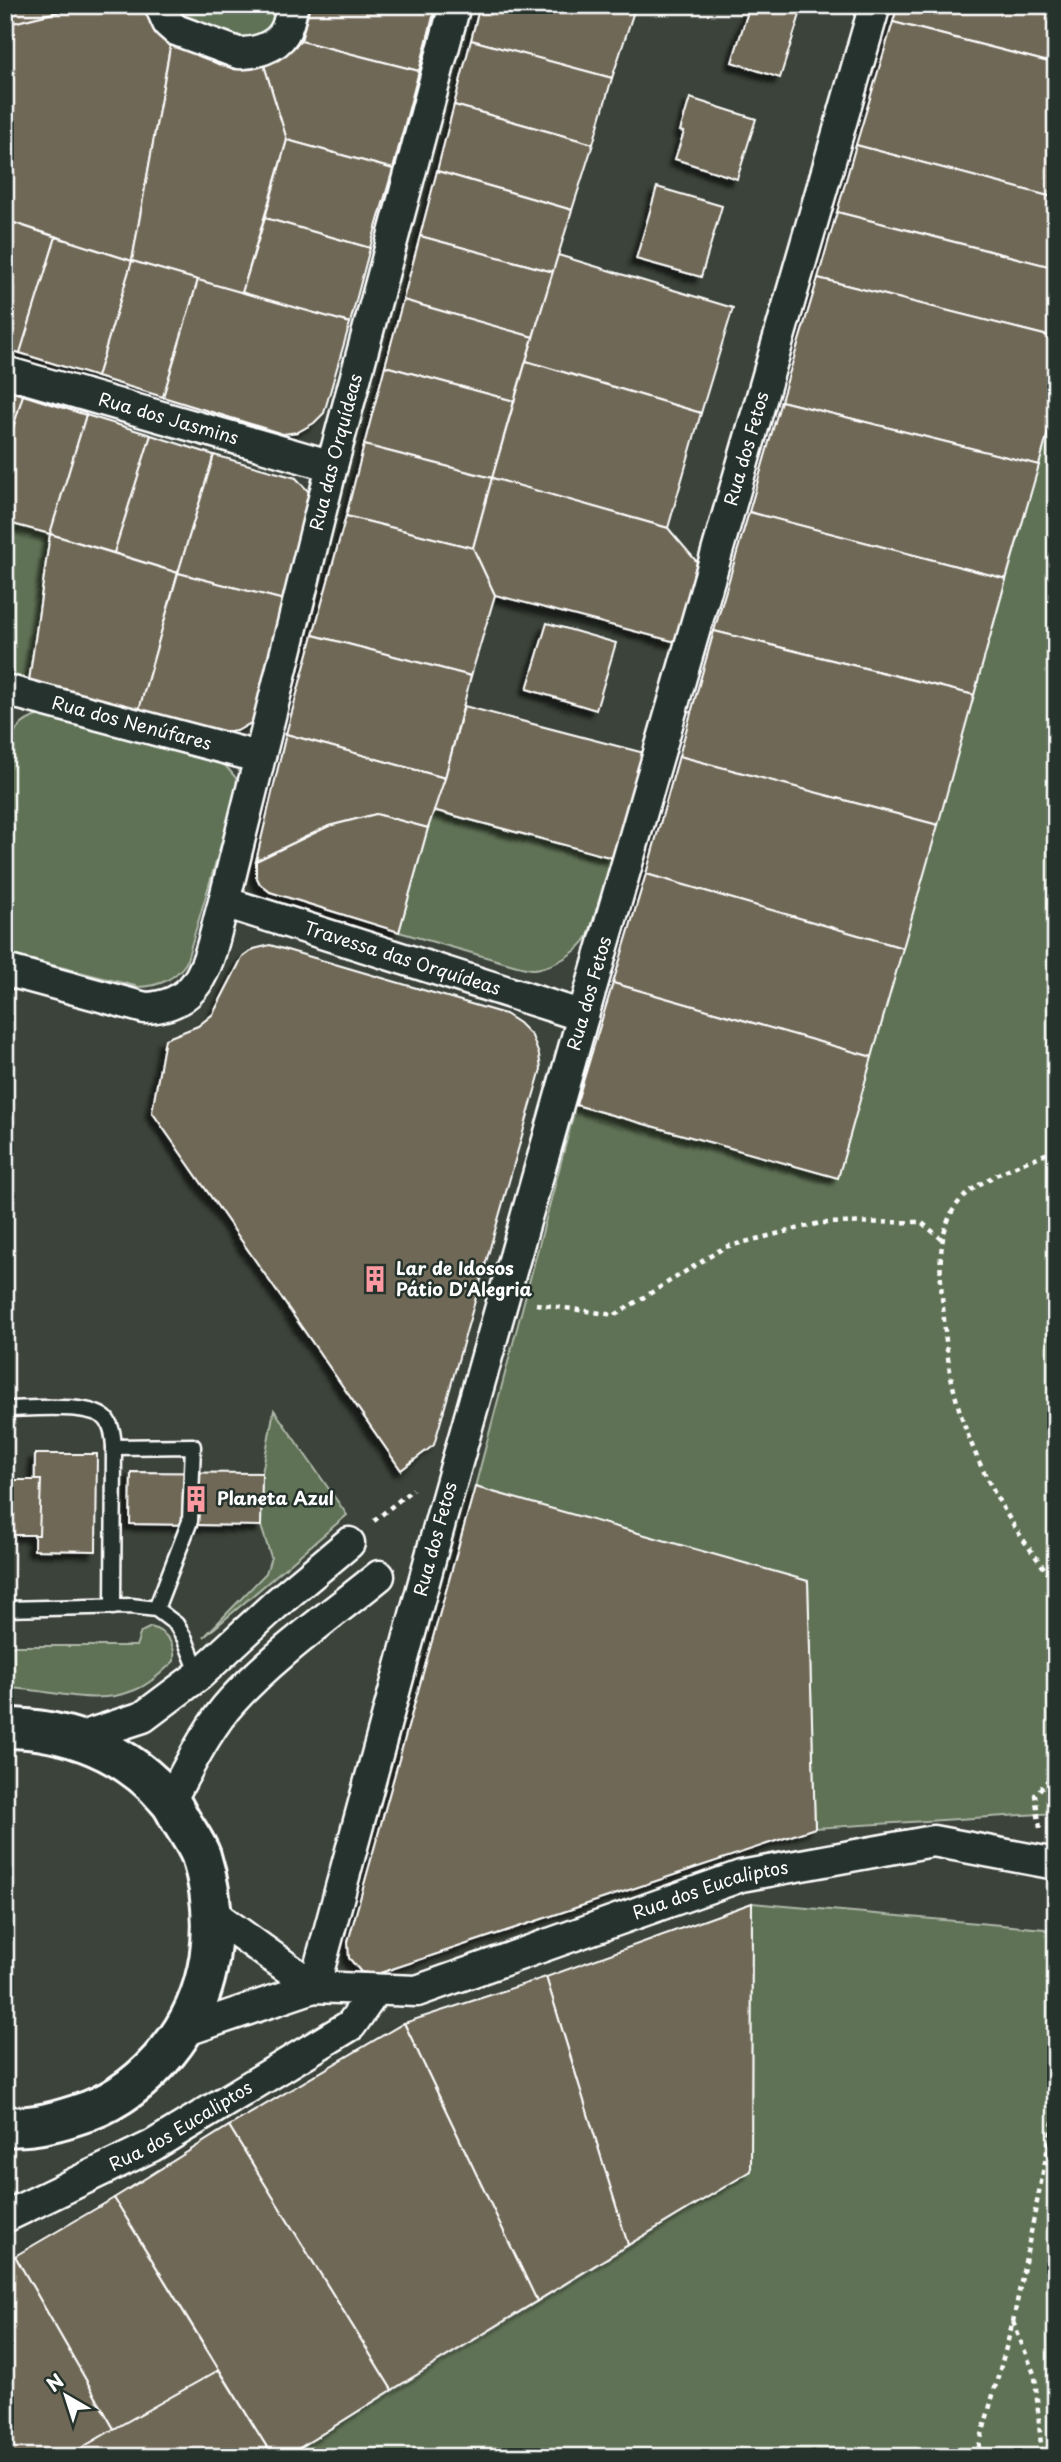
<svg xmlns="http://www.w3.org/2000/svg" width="1061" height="2462" viewBox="0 0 1061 2462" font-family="'Playpen Sans',sans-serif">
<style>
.green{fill:#5f7255;stroke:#afb8aa;stroke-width:2}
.building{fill:#6f6857;stroke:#fff;stroke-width:2;filter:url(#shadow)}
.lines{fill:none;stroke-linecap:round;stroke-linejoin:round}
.service-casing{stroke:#fff;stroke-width:19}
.minor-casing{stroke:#fff;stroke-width:35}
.secondary-casing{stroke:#fff;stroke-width:44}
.path{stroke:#fff;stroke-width:4.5;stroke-dasharray:5 5;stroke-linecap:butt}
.service{stroke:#26332d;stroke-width:14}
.minor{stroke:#26332d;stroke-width:30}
.secondary{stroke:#26332d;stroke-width:38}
.labels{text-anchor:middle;stroke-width:5;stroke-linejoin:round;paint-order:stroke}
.street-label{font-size:18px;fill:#fff;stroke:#26332d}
.poi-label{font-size:18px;font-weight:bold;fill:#fff;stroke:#26332d;text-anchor:start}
</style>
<defs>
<filter id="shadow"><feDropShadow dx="-6" dy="6" stdDeviation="2" flood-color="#0009"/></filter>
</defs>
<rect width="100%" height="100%" fill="#3c433a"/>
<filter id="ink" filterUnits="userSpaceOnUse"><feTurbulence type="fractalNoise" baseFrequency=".0143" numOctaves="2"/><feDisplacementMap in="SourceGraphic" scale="14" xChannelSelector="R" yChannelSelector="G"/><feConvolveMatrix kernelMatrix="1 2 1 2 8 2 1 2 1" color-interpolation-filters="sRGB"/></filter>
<g filter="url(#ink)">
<!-- green -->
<g class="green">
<polygon points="171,5 283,5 277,25 255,39 235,42 189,24"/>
<polygon points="1056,403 1056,1813 815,1828 808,1581 475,1487 576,1105 838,1177"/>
<polygon points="5,522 50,534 29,681 5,675"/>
<path d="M43,714l175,43 18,21 2,9 -52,176c-12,17 -27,23 -47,24l-134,-34v-192c7,-26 9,-39 38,-47z"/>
<path d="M433,810l180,48 -25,78c-9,16 -34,31 -54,33 -5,0 -12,-2 -17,-3l-118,-34z"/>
<polygon points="274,1410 347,1515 204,1637 266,1573 271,1557 261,1526 262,1473"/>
<path d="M151,1627c16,5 25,18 23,34 -12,11 -24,23 -39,29 -42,18 -87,-2 -130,-2v-42h131l5,-14z"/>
<polygon points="752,1903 1056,1930 1056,2457 285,2457 751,2171"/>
</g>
<!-- building -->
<g class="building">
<polygon points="5,5 86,5 5,25"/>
<polygon points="86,5 149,5 171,42 132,261 5,220 5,25"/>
<polygon points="310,5 436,5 419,71 301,41"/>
<polygon points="480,5 636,5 612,78 471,40"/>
<polygon points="750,5 803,5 780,78 732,62"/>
<polygon points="898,5 1056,5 1056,64 893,22"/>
<polygon points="893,22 1056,64 1056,198 856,145"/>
<polygon points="471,40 612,78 593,144 454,105"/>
<polygon points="301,41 419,71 393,169 287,140 264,65 288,53"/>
<polygon points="171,42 220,65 249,68 264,65 287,140 242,293 132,261"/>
<polygon points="690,98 756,119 737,179 675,159 684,132 680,131"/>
<polygon points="454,105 593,144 572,210 437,171"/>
<polygon points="287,140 393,169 370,248 265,218"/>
<polygon points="856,145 1056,198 1056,268 837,212"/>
<polygon points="437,171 572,210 553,272 420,236"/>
<polygon points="657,187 722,206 701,277 636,259"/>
<polygon points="837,212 1056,268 1056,338 818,278"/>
<polygon points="265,218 370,248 350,323 242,293"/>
<polygon points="5,220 56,237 20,353 5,349"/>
<polygon points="420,236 553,272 533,337 403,300"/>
<polygon points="56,237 132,261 97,377 20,353"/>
<polygon points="558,255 733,308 701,413 526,361"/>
<polygon points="132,261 198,280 163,397 97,377"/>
<polygon points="818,278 1056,338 1056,403 1039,465 781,401"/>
<polygon points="198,280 350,323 324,413 314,423 298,432 283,434 163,397"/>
<polygon points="403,300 533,337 514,401 385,366"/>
<polygon points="526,361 701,413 668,528 492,478"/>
<polygon points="385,366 514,401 492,478 364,445"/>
<polygon points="5,390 23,395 5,455"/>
<polygon points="23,395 86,415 50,534 5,522 5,455"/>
<polygon points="781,401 1039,465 1006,579 749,512"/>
<polygon points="86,415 151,435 114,553 50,534"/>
<polygon points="151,435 214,455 178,573 114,553"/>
<polygon points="364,445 492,478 473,548 346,516"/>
<polygon points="214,455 296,478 309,492 311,501 284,600 178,573"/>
<polygon points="492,478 668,528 697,562 676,642 495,595 473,548"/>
<polygon points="749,512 1006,579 974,695 714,631"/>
<polygon points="346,516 473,548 495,595 471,676 313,635"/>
<polygon points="50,534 178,573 139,710 29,681"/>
<polygon points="178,573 284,600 254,721 237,731 218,731 139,710"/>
<polygon points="547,623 616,643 596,710 527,689"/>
<polygon points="714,631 974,695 938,825 679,756"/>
<polygon points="313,635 471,676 445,778 286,734"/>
<polygon points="464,706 644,753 613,858 433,810 445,778"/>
<polygon points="286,734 445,778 428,828 376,814 329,826 256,861"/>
<polygon points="679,756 938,825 903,948 646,874"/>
<polygon points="376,814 428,828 399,932 270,892 260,884 256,876 256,861 329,826"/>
<polygon points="646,874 903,948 872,1057 613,983"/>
<polygon points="270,945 505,1014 519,1023 532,1036 539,1055 541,1069 434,1445 401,1470 152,1112 165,1039 198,1026 213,1014 242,958 254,949"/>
<polygon points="613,983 872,1057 838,1178 576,1105"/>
<polygon points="35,1454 97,1454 96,1551 34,1550"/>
<polygon points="131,1472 262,1473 261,1526 130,1524"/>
<polygon points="5,1480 41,1480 39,1535 5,1535"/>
<polygon points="475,1487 808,1581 815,1828 377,1974 361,1972 349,1958 348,1942"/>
<polygon points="752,1903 751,2171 628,2245 546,1977"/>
<polygon points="546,1977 628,2245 537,2301 404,2023"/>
<polygon points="404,2023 537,2301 392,2390 229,2126"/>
<polygon points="229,2126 392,2390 285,2457 273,2457 114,2198"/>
<polygon points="114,2198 219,2370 114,2429 15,2256"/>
<polygon points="15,2256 114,2429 66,2457 5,2457 5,2263"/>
<polygon points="219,2370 273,2457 66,2457 114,2429"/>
</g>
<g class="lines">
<defs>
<g id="service">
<path d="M5,1409c24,0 87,-7 102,11 6,8 6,17 7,27l79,-1 -3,75 -34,88"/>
<polyline points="113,1607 114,1447"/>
<polyline points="5,1609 131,1606 156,1609 176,1624 185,1639 199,1675"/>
</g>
<g id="minor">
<path d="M160,5l8,18 8,7 62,23c15,1 37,-5 46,-20 5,-7 6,-19 9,-28"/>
<path id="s1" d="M5,372l327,94"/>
<path id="s2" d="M5,690l253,67"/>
<path id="s3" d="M224,902l359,114"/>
<path id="s4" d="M5,970l140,38c63,-2 64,-57 79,-106l108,-436 123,-461"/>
<polyline points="78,1738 143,1717 199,1675 276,1604 349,1543"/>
<path d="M170,1801c18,-32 37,-73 62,-100 43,-47 98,-85 147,-125"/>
<polyline points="213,1914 314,1987"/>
<path id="s5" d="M314,1987l127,-468 142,-503 292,-1011"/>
<path id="s6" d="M184,2031l130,-44 103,4 324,-115 192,-35 123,23"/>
<path id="s7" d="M5,2217l147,-71 199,-121 24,-34"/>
</g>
<path id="secondary" d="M5,1728c62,0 124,24 164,73 6,7 9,16 14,23 6,10 14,21 18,32 21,68 12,140 -33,195 -22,27 -48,48 -80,60 -26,9 -55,18 -83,15"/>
</defs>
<!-- service casing -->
<use href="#service" class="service-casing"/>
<!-- minor casing -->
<use href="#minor" class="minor-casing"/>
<!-- secondary casing -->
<use href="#secondary" class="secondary-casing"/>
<!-- path -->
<g class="path">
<path d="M1056,1150c-32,13 -87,30 -104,62 -15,28 -12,65 -9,95 2,25 4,50 9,74 11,53 37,107 66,151 12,18 26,35 38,53"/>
<polyline points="536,1304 615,1315 725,1247 820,1223 921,1222 943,1240"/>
<polyline points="374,1521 413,1489"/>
<polyline points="1040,1828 1035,1795 1056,1771"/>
<polyline points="1013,2322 1035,2376 1042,2457"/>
<polyline points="976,2457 1013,2322 1056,2107"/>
</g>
<!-- service -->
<use href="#service" class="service"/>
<!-- minor -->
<use href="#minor" class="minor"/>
<!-- secondary -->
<use href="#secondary" class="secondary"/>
</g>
</g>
<!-- icons -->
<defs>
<symbol id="building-bare" viewBox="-9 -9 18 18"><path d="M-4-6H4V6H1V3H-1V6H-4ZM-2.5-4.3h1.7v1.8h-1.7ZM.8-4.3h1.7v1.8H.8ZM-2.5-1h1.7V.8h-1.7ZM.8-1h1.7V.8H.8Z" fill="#ff9aa2" stroke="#26332d" stroke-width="2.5" paint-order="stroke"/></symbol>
</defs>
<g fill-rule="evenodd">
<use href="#building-bare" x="356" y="1260" width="38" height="38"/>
<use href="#building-bare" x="177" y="1480" width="38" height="38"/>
</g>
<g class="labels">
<!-- street labels -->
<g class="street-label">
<text dy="6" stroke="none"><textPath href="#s1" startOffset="170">Rua dos Jasmins</textPath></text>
<text dy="6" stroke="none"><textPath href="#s5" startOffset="1598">Rua dos Fetos</textPath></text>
<text dy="6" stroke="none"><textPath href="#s4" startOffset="754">Rua das Orquídeas</textPath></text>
<text dy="6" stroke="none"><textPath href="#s2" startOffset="131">Rua dos Nenúfares</textPath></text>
<text dy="6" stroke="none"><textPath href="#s3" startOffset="187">Travessa das Orquídeas</textPath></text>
<text dy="6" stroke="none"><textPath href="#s5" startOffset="1031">Rua dos Fetos</textPath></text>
<text dy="6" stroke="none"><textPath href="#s5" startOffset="464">Rua dos Fetos</textPath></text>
<text dy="6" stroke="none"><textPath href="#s6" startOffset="551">Rua dos Eucaliptos</textPath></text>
<text dy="6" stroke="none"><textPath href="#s7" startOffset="198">Rua dos Eucaliptos</textPath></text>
</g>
<!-- poi labels -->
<g class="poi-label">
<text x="396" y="1275">Lar de Idosos<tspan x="396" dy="21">Pátio D'Alegria</tspan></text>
<text x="217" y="1505">Planeta Azul</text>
</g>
</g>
<!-- margin -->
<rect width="1061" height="2462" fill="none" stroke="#26332d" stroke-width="28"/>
<rect x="14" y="14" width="1033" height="2434" fill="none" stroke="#fff" stroke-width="2.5" filter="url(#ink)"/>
<!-- north arrow -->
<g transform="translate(66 2396) rotate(321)" stroke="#26332d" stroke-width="5" paint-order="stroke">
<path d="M0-5L12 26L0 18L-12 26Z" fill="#ffffff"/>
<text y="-10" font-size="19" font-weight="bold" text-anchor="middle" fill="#ffffff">N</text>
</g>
</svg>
